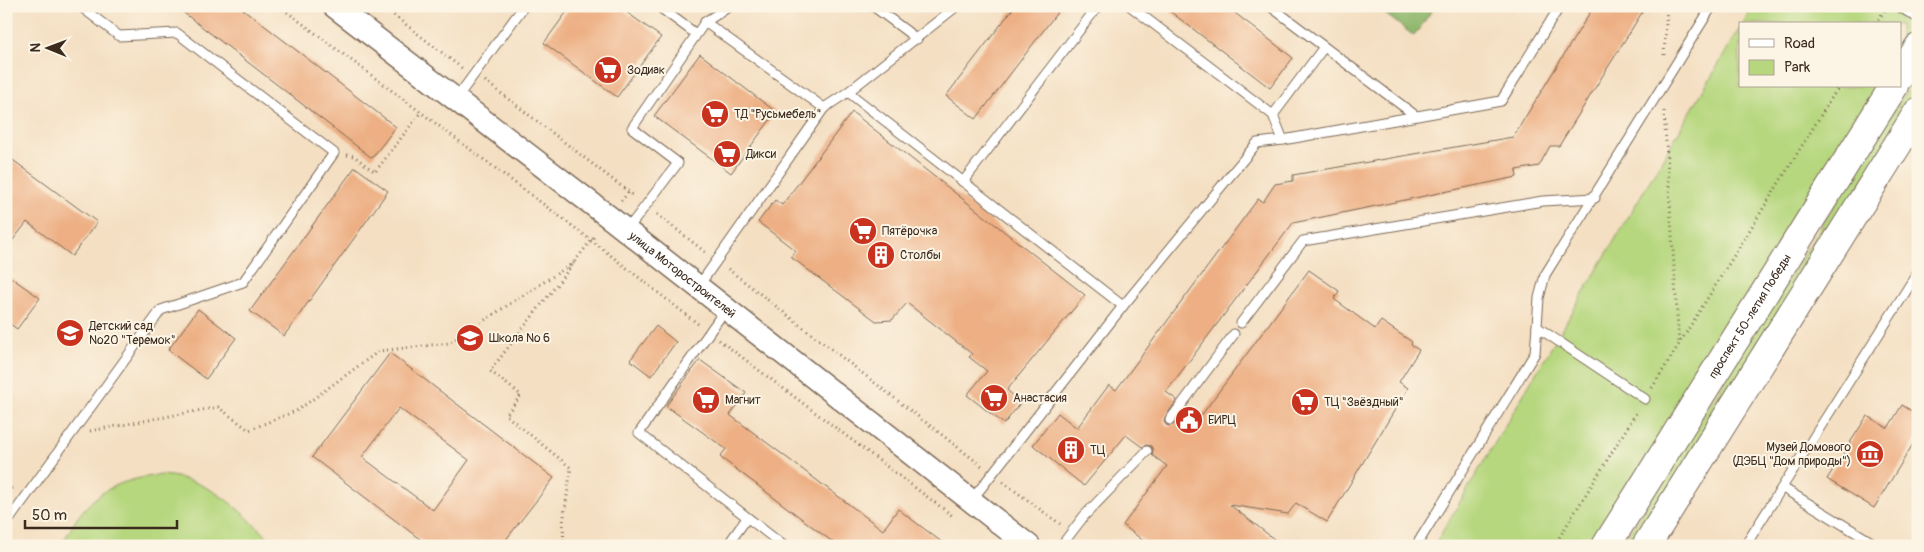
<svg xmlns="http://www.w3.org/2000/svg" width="1924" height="552" viewBox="0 0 1924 552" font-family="Pangolin,sans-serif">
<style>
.green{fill:#b6d77e;stroke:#78804e}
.forest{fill:#90b86d;stroke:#667146}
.building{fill:#edaf83;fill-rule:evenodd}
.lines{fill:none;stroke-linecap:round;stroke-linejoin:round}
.service-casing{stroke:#7c6957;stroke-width:11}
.tertiary-casing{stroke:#7c6957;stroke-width:25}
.primary-casing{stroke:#7c6957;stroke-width:30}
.path{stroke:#7c6957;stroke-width:3;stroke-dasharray:1 4;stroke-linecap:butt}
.service{stroke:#fff;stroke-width:9}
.tertiary{stroke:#fff;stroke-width:22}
.primary{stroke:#fff;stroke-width:28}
.labels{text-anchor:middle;stroke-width:4;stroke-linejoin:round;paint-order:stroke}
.poi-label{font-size:12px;fill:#3b2a1e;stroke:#fcf5e5;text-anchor:start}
.street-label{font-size:12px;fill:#3b2a1e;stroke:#fcf5e5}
</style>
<rect width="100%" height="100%" fill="#fcf5e5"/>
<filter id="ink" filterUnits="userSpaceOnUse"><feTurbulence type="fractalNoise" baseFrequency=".02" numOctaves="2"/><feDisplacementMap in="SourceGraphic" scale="10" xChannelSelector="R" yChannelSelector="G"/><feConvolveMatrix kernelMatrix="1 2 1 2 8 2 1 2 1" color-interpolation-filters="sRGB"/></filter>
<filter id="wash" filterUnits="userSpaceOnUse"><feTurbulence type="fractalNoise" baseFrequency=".0096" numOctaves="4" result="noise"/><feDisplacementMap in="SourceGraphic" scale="20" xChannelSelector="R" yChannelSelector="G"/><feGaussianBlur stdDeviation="1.12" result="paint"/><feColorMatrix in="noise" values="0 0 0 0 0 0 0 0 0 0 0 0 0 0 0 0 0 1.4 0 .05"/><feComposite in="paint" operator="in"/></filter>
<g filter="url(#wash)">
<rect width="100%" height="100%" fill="#f4dfc2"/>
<!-- green -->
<g class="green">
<polygon points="1753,6 1918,6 1918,29 1900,57 1900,24 1743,24"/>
<polygon points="1740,28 1740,86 1882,86 1595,546 1434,546"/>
<polygon points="1918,72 1918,92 1633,546 1621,546"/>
<path d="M163,475c51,5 78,37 114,71h-215c21,-48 49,-67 101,-71z"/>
</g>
<!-- forest -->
<polygon class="forest" points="1375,6 1435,6 1414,36"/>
<g id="blocks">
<!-- building -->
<g class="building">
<polygon points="175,6 239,6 396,127 372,158"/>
<polygon points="571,6 618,6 661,37 617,97 544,43"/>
<polygon points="1015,6 1062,6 976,119 946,96"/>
<polygon points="1163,6 1226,6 1293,58 1270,88"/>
<polygon points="1594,6 1646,6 1559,146 1550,146 1539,166 1516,170 1517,177 1293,223 1166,392 1177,400 1165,417 1164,422 1166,425 1170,426 1175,424 1187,407 1200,417 1309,270 1339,291 1334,299 1375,329 1381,321 1412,342 1411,345 1419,350 1399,382 1408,388 1327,522 1296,503 1288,514 1230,505 1283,546 1150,546 1123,525 1167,466 1152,455 1153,450 1151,446 1146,445 1142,447 1126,435 1084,486 1033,445 1058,413 1077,428 1109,385 1116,390 1258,199 1263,202 1275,184 1293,181 1293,175 1513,137"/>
<polygon points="700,54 776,112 731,173 654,116"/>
<polygon points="852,112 1085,295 1007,390 1021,402 1004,424 967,395 987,371 969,357 972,354 907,303 892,320 876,321 791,257 796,251 758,222 775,200 782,205"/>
<polygon points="6,155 97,222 72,256 27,222 6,249"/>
<polygon points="355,167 388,191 284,336 250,311"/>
<polygon points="6,274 40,298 17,329 6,321"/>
<polygon points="198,309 236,338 206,379 168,350"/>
<polygon points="656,326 676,342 651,376 630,360"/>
<path d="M390,353l164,125 -53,68h-72l-117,-89zM399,408l70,52 -36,50 -71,-53z"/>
<polygon points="700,360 746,393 730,415 883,530 898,509 947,546 838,546 720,457 726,449 666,406"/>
<polygon points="1902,405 1918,415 1918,436 1874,508 1827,479 1867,416 1888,428"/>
</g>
</g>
</g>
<g filter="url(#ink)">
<use href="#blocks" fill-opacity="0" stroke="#7c6957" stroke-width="1"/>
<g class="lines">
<defs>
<g id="service">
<polyline points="658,6 696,34"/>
<polyline points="873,6 917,39"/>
<polyline points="1130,6 1273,115 1283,140"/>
<polyline points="1270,6 1416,116"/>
<polyline points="1898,6 1918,18"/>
<polyline points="705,22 730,6"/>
<polyline points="848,92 1123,306"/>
<polyline points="456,99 524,6"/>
<polyline points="1273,115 1324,47"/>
<polyline points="963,182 1098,6"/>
<polyline points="627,230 678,163 632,128 705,22 824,108"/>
<polyline points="698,287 824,108 848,92 957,6"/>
<polyline points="725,310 639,433 784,546"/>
<polyline points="1241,323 1303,241 1543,201 1595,198"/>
<polyline points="1537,327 1645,399"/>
<polyline points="1170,420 1234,334"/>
<polyline points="1783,488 1878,546"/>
<polyline points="971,501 1123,306 1257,143 1283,140 1501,101 1560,6"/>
<polyline points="6,524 161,310 243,282 334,153 177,33 119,36 80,6"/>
<polyline points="727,546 747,518"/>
<polyline points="1061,546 1084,516 1147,451"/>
<polyline points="1416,546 1535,353 1539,298 1545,275 1712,6"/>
<polyline points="1745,546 1918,272"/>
</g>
<g id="tertiary">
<path id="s1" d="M334,6l275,211 420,329"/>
</g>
<g id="primary">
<polyline points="1900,76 1918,48"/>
<path id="s2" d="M1606,546l288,-460"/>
<polyline points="1646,546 1918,112"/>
</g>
</defs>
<!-- service casing -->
<use href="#service" class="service-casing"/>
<!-- tertiary casing -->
<use href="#tertiary" class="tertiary-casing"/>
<!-- primary casing -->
<use href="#primary" class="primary-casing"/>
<!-- path -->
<g class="path">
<polyline points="279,6 591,240 698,324"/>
<polyline points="382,6 463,69"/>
<polyline points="1876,24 1885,9"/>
<polyline points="1664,55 1667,6"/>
<polyline points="485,81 634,196"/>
<polyline points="1664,111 1679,344"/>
<polyline points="347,155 354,156 375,172 421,112"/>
<polyline points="621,201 629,192"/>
<polyline points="657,214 705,252"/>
<polyline points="728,269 982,466"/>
<polyline points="719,340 954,517"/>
<polyline points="1652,388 1839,86"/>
<polyline points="90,431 218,407 249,430 298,410 379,351 449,343 575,262"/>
<polyline points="1003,482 1060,524"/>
<polyline points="6,489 15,488"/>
<polyline points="564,546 563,523 571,468 506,415 521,395 490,371 596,234"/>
<polyline points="1554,546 1638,410"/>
</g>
<!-- service -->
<use href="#service" class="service"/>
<!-- tertiary -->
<use href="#tertiary" class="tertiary"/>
<!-- primary -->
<use href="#primary" class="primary"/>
</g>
</g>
<!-- icons -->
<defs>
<symbol id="supermarket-disc" viewBox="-11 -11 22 22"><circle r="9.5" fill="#c8321e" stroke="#fcf5e5"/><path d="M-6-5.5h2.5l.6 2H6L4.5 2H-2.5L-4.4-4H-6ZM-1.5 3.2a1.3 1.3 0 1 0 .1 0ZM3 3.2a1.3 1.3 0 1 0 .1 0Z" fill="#fff"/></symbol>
<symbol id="building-disc" viewBox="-11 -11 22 22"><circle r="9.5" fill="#c8321e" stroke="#fcf5e5"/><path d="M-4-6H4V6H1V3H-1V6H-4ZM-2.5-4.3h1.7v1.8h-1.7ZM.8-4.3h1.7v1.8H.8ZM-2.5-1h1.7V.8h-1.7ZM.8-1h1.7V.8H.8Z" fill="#fff"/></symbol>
<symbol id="school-disc" viewBox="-11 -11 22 22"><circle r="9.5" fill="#c8321e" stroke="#fcf5e5"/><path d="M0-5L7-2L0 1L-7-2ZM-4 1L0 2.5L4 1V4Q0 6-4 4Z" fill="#fff"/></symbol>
<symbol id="civic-disc" viewBox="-11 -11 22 22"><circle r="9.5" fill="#c8321e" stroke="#fcf5e5"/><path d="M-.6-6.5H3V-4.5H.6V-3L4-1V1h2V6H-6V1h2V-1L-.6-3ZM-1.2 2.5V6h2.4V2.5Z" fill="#fff"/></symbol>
<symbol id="museum-disc" viewBox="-11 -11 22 22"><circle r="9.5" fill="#c8321e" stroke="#fcf5e5"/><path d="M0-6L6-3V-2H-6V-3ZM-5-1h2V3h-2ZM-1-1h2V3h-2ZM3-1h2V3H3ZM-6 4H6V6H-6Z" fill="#fff"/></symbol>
</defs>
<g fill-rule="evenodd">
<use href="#supermarket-disc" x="592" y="54" width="32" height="32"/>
<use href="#supermarket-disc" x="699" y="98" width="32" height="32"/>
<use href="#supermarket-disc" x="711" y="138" width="32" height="32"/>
<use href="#supermarket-disc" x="847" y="215" width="32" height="32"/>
<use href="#building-disc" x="865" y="239" width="32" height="32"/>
<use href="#school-disc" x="54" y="317" width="32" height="32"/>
<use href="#school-disc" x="454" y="322" width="32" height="32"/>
<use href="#supermarket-disc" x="978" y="382" width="32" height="32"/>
<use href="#supermarket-disc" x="690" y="384" width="32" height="32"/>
<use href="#supermarket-disc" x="1289" y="386" width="32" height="32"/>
<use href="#civic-disc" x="1173" y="404" width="32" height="32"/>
<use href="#building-disc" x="1055" y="434" width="32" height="32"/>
<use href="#museum-disc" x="1854" y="438" width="32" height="32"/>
</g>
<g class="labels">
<!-- poi labels -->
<g class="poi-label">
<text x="627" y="74">Зодиак</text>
<text x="734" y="118">ТД "Русьмебель"</text>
<text x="746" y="158">Дикси</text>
<text x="882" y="235">Пятёрочка</text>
<text x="900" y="259">Столбы</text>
<text x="89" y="330">Детский сад<tspan x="89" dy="14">№20 "Теремок"</tspan></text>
<text x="489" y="342">Школа № 6</text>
<text x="1013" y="402">Анастасия</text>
<text x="725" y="404">Магнит</text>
<text x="1324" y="406">ТЦ "Звёздный"</text>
<text x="1208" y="424">ЕИРЦ</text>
<text x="1851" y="451" text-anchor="end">Музей Домового<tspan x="1851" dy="14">(ДЭБЦ "Дом природы")</tspan></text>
<text x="1090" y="454">ТЦ</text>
</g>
<!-- street labels -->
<g class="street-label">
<text dy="4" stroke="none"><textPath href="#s1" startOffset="440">улица Моторостроителей</textPath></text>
<text dy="4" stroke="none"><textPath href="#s2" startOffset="271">проспект 50-летия Победы</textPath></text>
</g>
</g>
<!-- margin -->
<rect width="1924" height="552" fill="none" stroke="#fcf5e5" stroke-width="25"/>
<!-- legend -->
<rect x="1739" y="22" width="162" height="65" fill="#fcf5e5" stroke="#afa495"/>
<rect x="1749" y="39" width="25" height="8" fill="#ffffff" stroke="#afa495"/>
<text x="1784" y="48" font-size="15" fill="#3b2a1e">Road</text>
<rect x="1749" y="60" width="25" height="15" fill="#b6d77e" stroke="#afa495"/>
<text x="1784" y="72" font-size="15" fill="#3b2a1e">Park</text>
<!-- north arrow -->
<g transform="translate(48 48) rotate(271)" stroke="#fcf5e5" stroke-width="4" paint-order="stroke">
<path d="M0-4L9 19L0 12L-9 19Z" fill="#3b2a1e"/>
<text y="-8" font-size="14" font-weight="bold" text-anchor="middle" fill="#3b2a1e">N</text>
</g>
<!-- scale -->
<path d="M25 520v8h152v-8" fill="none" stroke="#3b2a1e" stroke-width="2.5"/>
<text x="32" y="520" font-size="15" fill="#3b2a1e" stroke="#fcf5e5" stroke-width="4" paint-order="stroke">50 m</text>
</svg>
